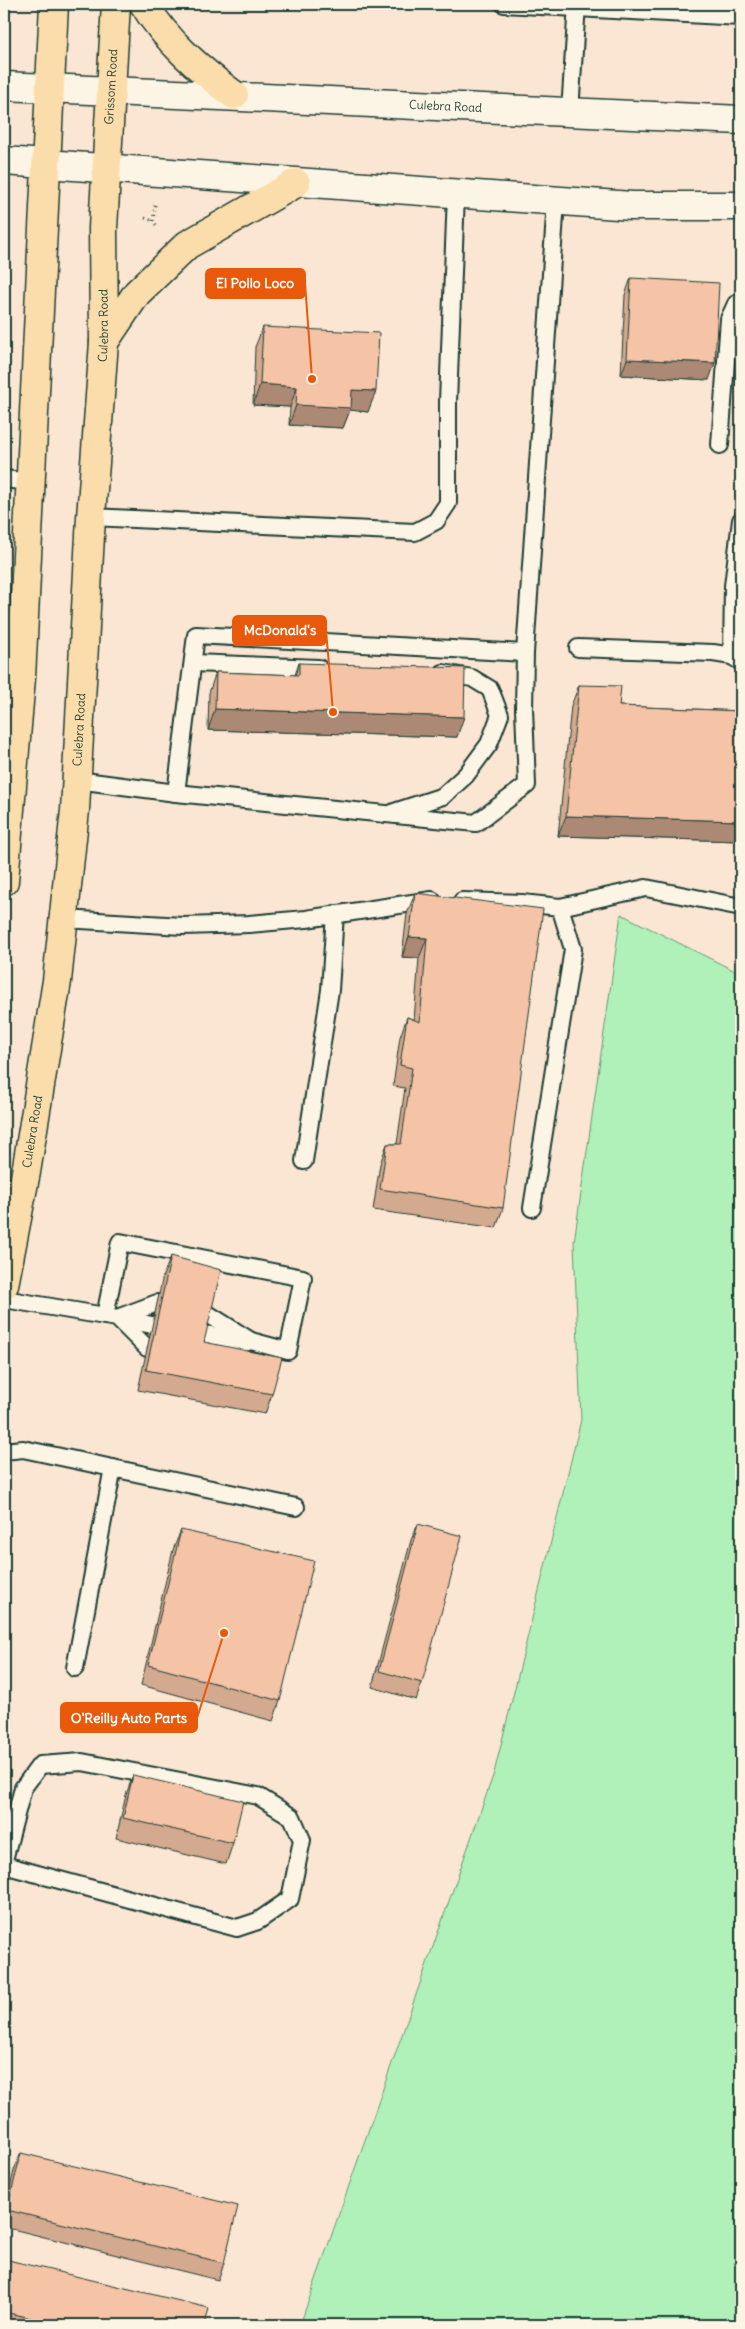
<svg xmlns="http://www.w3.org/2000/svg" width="745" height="2329" viewBox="0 0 745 2329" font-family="Delius,sans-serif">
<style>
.built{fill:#fae6d2}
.green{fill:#b0f1b9;stroke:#689776}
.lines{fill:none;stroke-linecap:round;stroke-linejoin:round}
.service-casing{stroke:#1f3d34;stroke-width:20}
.secondary-casing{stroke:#1f3d34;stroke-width:31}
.primary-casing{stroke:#1f3d34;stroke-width:31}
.path{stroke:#1f3d34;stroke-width:3;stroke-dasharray:1 4;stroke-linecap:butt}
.service{stroke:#fcf5e5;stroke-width:16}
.secondary{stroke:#fcf5e5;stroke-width:28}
.primary{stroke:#fbddab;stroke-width:28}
.wall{fill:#d3a98f;stroke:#1f3d34}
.shaded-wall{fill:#ac8974;stroke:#1f3d34}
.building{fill:#f5c4a6;stroke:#1f3d34}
.labels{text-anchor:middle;stroke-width:4.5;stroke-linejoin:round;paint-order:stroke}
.street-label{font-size:12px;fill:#1f3d34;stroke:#fcf5e5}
.leader{fill:none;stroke:#e8590c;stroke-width:2}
.callout-dot{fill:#e8590c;stroke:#fcf5e5;stroke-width:2}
.callout{fill:#e8590c;stroke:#e8590c;stroke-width:2}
.callout-label{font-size:14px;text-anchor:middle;font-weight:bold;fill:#fff}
</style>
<rect width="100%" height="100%" fill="#fcf5e5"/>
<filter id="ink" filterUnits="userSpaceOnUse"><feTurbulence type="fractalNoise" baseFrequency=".02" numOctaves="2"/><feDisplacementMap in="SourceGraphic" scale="10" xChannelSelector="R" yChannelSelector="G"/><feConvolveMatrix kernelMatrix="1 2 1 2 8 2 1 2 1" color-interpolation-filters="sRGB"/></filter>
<g filter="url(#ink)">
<!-- built -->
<polygon class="built" points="4,4 741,4 741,1045 626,1235 494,1773 300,2325 4,2325"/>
<!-- green -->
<polygon class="green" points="621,914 741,974 741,2325 300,2325 494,1773 581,1420 574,1242"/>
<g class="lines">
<defs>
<g id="service">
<polyline points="504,4 741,17"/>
<polyline points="570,112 577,4"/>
<polyline points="720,445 729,319 736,304 741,301"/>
<polyline points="4,479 30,482"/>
<polyline points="91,517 415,532 436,521 448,503 448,402 456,194"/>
<polyline points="741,520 733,586 732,656 741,662"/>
<polyline points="578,648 713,653 732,656"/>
<polyline points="193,663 319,668"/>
<polyline points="4,677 21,678"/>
<polyline points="77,780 176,793 476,823 527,785 524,709 525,653 556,201"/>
<polyline points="176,793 196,635 525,653"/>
<polyline points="394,812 443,796 466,775 489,744 500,715 490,689 472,678 443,673"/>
<polyline points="462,901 522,903 560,907 573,949 532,1208"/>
<polyline points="560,907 646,888 741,907"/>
<polyline points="64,919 183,926 249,924 306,919 432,900"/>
<polyline points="304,1161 330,990 335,914"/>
<polyline points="4,1299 105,1316 120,1242 303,1278 288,1351 251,1341 208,1353"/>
<polyline points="208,1314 251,1341"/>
<polyline points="105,1316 117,1318 147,1348"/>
<polyline points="117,1318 157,1303"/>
<polyline points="117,1318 152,1325"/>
<polyline points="204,1334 244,1340"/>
<polyline points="4,1451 23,1449 296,1507"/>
<polyline points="75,1668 113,1468"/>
<polyline points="4,1860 23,1788 40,1765 82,1762 258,1796 292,1817 302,1840 290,1899 258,1921 237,1928 4,1865"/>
</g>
<g id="secondary">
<path id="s1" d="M4,86l737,34"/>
<polyline points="4,161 632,206 741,206"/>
</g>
<g id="primary">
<path d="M144,4c23,38 55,65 90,91"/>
<polyline points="104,342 137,293 187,245 296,183"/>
<polyline points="4,881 21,678 54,4"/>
<path id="s2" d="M4,1285l22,-113 31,-191 18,-171 16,-293 13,-175 -1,-114 13,-224"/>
</g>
</defs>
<!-- service casing -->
<use href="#service" class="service-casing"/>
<!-- secondary casing -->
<use href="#secondary" class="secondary-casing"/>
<!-- primary casing -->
<use href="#primary" class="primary-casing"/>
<!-- path -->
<g class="path">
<polyline points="155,205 153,221 158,227"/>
<polyline points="145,218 153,221"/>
</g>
<!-- service -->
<use href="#service" class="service"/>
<!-- secondary -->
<use href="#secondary" class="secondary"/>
<!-- primary -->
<use href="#primary" class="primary"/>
</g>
<!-- wall -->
<g class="wall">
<polygon points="631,278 709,380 621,375 625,295"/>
<polygon points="263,327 368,412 350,410 343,428 289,425 290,407 253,405 255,347"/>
<polygon points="299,663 457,737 208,730 209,693 216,672 295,675"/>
<polygon points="579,685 619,706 741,711 741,841 558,836 571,706"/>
<polygon points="415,893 503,1208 496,1228 373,1210 380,1164 387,1144 397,1144 405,1088 393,1086 400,1037 407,1017 414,1020 419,958 402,957 407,914"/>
<polygon points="171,1256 204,1342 272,1394 265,1414 138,1390 163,1276"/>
<polygon points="418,1524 422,1683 416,1700 372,1687 411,1540"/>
<polygon points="181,1530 280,1701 273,1721 141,1685 173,1550"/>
<polygon points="133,1775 233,1843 226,1864 116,1838 126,1795"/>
<polygon points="21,2153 224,2263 218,2280 4,2227 4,2216 14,2170"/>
<polygon points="4,2259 205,2325 4,2325"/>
</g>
<!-- shaded-wall -->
<g class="shaded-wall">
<polygon points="627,359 715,363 709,380 621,375"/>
<polygon points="260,384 297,387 290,407 253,405"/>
<polygon points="352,390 376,391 368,412 350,410 343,428 289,425 296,405"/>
<polygon points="215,709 464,717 457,737 208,730"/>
<polygon points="566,816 741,821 741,841 558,836"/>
<polygon points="409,937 427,938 419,958 402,957"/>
</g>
<!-- building -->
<g class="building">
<polygon points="631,278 719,283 715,363 627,359"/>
<polygon points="263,327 379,333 376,391 352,390 351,408 296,405 297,387 260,384"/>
<polygon points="299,663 465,668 464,717 215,709 216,672 299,675"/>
<polygon points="579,685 621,686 619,706 741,711 741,821 566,816"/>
<polygon points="415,893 543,909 503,1208 380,1189 387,1144 401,1144 412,1068 400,1065 407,1017 420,1022 427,938 409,937"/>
<polygon points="171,1256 221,1270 204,1342 282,1358 272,1394 146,1370"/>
<polygon points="418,1524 462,1536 422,1683 379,1671"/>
<polygon points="181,1530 314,1561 280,1701 148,1665"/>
<polygon points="133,1775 243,1801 233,1843 123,1818"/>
<polygon points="21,2153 238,2206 224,2263 7,2210"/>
<polygon points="4,2259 209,2308 205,2325 61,2325 4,2312"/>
</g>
</g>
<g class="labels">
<!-- street labels -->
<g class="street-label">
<text dy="4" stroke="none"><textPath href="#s2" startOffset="1205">Grissom Road</textPath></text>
<text dy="4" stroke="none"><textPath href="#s1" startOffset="442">Culebra Road</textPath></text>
<text dy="4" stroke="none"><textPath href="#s2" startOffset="966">Culebra Road</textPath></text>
<text dy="4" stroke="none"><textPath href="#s2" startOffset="561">Culebra Road</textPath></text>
<text dy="4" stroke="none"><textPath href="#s2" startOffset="156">Culebra Road</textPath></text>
</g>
</g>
<!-- callouts -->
<path class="leader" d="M312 379L305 283M333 712L326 630M224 1633L197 1718"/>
<g class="callout-dot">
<circle cx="312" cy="379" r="5"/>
<circle cx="333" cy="712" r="5"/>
<circle cx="224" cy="1633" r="5"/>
</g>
<g class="callout">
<rect x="206" y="269" width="99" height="29" rx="5"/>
<rect x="233" y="616" width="93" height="29" rx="5"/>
<rect x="61" y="1703" width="136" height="29" rx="5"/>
</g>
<g class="callout-label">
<text x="255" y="288">El Pollo Loco</text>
<text x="280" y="635">McDonald's</text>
<text x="129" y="1723">O'Reilly Auto Parts</text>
</g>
<!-- margin -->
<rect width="745" height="2329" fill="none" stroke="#fcf5e5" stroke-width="20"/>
<rect x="10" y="10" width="725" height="2309" fill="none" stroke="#1f3d34" stroke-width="2" filter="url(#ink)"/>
</svg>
